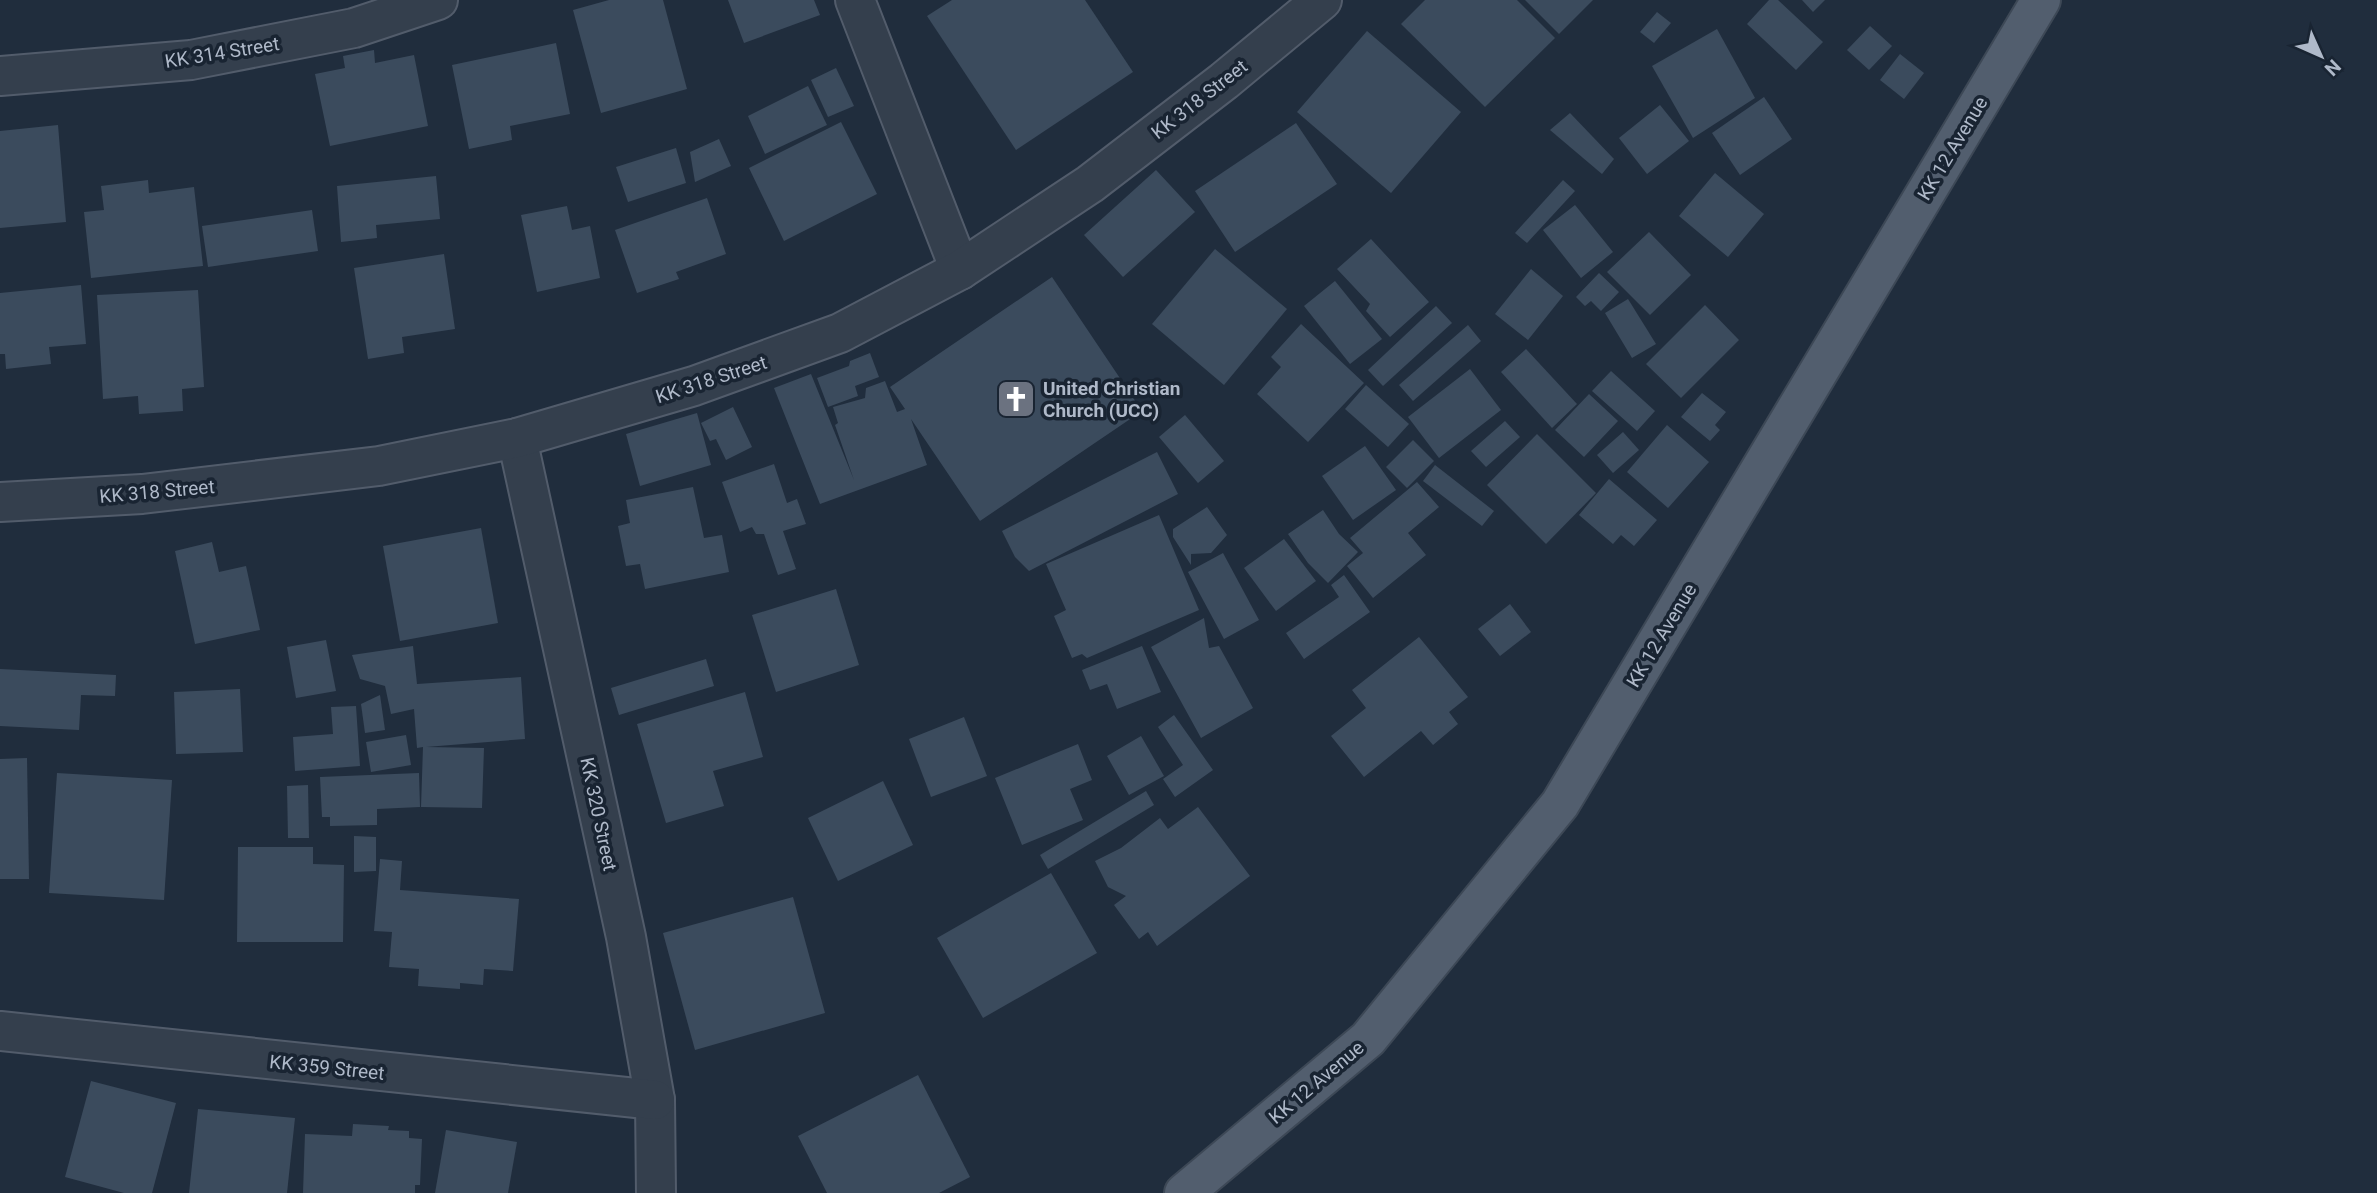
<svg xmlns="http://www.w3.org/2000/svg" width="2377" height="1193" viewBox="0 0 2377 1193" font-family="Roboto,sans-serif">
<style>
.building{fill:#3b4b5d}
.lines{fill:none;stroke-linecap:round;stroke-linejoin:round}
.minor-casing{stroke:#525c6b;stroke-width:42}
.major-casing{stroke:#3d4856;stroke-width:42}
.minor{stroke:#343f4d;stroke-width:38}
.major{stroke:#525e6e;stroke-width:38}
.labels{text-anchor:middle;stroke-width:7;stroke-linejoin:round;paint-order:stroke}
.street-label{font-size:19px;fill:#afb9c9;stroke:#192432}
.poi-label{font-size:19px;font-weight:bold;fill:#afb9c9;stroke:#192432;text-anchor:start}
</style>
<rect width="100%" height="100%" fill="#202d3d"/>
<!-- building -->
<g class="building">
<polygon points="609,0 663,0 687,89 601,113 573,10"/>
<polygon points="728,0 814,0 820,15 744,43"/>
<polygon points="952,0 1085,0 1133,72 1016,150 927,16"/>
<polygon points="1425,0 1517,0 1555,38 1485,107 1401,24"/>
<polygon points="1525,0 1593,0 1559,34"/>
<polygon points="1769,0 1778,0 1823,42 1796,70 1747,24"/>
<polygon points="1802,0 1825,0 1813,12"/>
<polygon points="1657,12 1671,23 1654,43 1640,32"/>
<polygon points="1870,26 1892,46 1869,70 1847,50"/>
<polygon points="1717,29 1755,98 1693,138 1652,66"/>
<polygon points="1367,31 1461,112 1391,193 1297,112"/>
<polygon points="556,43 570,114 510,126 512,140 469,149 452,65"/>
<polygon points="374,50 375,63 414,55 428,126 330,146 315,74 345,68 343,56"/>
<polygon points="1900,54 1924,73 1904,99 1880,80"/>
<polygon points="836,68 854,106 828,117 811,80"/>
<polygon points="808,86 827,125 765,154 748,116"/>
<polygon points="1764,97 1792,139 1740,175 1712,133"/>
<polygon points="1660,105 1689,141 1647,174 1619,138"/>
<polygon points="1570,113 1614,159 1602,174 1550,130"/>
<polygon points="841,122 877,194 784,241 749,168"/>
<polygon points="1296,123 1337,184 1235,252 1195,191"/>
<polygon points="58,125 66,222 0,228 0,131"/>
<polygon points="719,139 731,166 695,182 690,152"/>
<polygon points="676,148 686,183 628,202 616,167"/>
<polygon points="1156,170 1195,212 1123,277 1084,235"/>
<polygon points="1715,173 1764,214 1728,257 1679,216"/>
<polygon points="436,176 440,219 376,225 377,238 341,242 337,186"/>
<polygon points="148,180 149,193 194,187 203,266 91,278 84,212 104,210 101,186"/>
<polygon points="1563,180 1575,191 1527,243 1515,233"/>
<polygon points="707,198 726,254 676,272 679,279 637,293 615,230"/>
<polygon points="1575,205 1613,252 1581,278 1543,230"/>
<polygon points="567,206 572,230 590,226 600,278 537,292 521,215"/>
<polygon points="312,210 318,251 208,267 202,226"/>
<polygon points="1649,232 1691,275 1650,315 1607,272"/>
<polygon points="1371,239 1429,302 1390,337 1366,311 1370,304 1337,269"/>
<polygon points="1215,249 1287,309 1224,385 1152,324"/>
<polygon points="444,254 455,329 402,337 404,353 368,359 354,268"/>
<polygon points="1531,269 1563,296 1528,340 1495,314"/>
<polygon points="1599,273 1619,292 1601,311 1591,301 1585,306 1576,297"/>
<polygon points="1052,277 1142,411 980,521 911,419 927,465 820,504 774,388 811,374 854,480 835,425 838,423 833,407 865,398 866,388 885,381 897,412 905,409 890,387"/>
<polygon points="1335,281 1382,339 1350,364 1304,306"/>
<polygon points="81,285 86,344 49,347 51,364 6,369 5,354 0,354 0,293"/>
<polygon points="198,290 204,387 182,389 183,411 139,414 138,396 103,399 97,295"/>
<polygon points="1628,299 1656,344 1632,358 1605,313"/>
<polygon points="1705,305 1739,340 1681,398 1646,364"/>
<polygon points="1436,306 1452,323 1383,386 1368,370"/>
<polygon points="1301,324 1364,383 1308,442 1257,394 1281,367 1271,357"/>
<polygon points="1468,325 1481,341 1413,401 1399,385"/>
<polygon points="1526,349 1577,404 1552,428 1501,372"/>
<polygon points="870,353 879,377 855,386 858,396 828,407 817,378 849,366 850,361"/>
<polygon points="1470,369 1501,410 1439,458 1408,417"/>
<polygon points="1611,371 1655,411 1637,431 1592,391"/>
<polygon points="1366,385 1409,424 1388,447 1345,409"/>
<polygon points="1702,393 1726,412 1715,425 1720,430 1710,441 1681,417"/>
<polygon points="1589,394 1618,421 1584,457 1555,430"/>
<polygon points="733,407 752,447 726,460 716,439 710,441 701,423"/>
<polygon points="697,413 711,465 640,486 626,434"/>
<polygon points="1185,415 1224,461 1198,483 1159,437"/>
<polygon points="1505,421 1520,437 1486,467 1471,451"/>
<polygon points="1667,425 1709,462 1668,508 1627,472"/>
<polygon points="1623,432 1639,450 1613,473 1597,455"/>
<polygon points="1537,434 1596,493 1546,544 1487,485"/>
<polygon points="1413,440 1434,461 1407,488 1386,467"/>
<polygon points="1365,446 1396,490 1353,520 1322,476"/>
<polygon points="1157,452 1178,494 1029,571 1015,557 1002,531"/>
<polygon points="774,464 787,503 797,499 806,524 783,531 796,569 778,575 764,534 756,534 752,527 740,532 722,482"/>
<polygon points="1435,465 1494,511 1482,526 1423,481"/>
<polygon points="1609,479 1657,520 1634,546 1621,535 1613,544 1579,515"/>
<polygon points="1417,482 1439,507 1408,533 1426,555 1373,598 1347,566 1363,553 1350,538"/>
<polygon points="693,487 704,538 722,535 729,572 645,589 640,564 626,566 618,526 630,523 626,500"/>
<polygon points="1207,507 1227,535 1211,553 1191,554 1191,565 1173,537 1173,529"/>
<polygon points="1323,510 1339,534 1358,552 1328,583 1308,563 1288,534"/>
<polygon points="1159,515 1199,610 1087,658 1082,654 1072,658 1054,616 1066,610 1046,564"/>
<polygon points="481,528 498,623 400,641 383,546"/>
<polygon points="1284,539 1316,581 1276,611 1244,568"/>
<polygon points="212,542 219,572 246,566 260,630 195,644 175,551"/>
<polygon points="1223,553 1259,620 1224,639 1188,572"/>
<polygon points="1344,575 1370,612 1304,659 1286,633 1339,597 1331,585"/>
<polygon points="836,589 859,665 776,692 752,615"/>
<polygon points="1510,604 1531,632 1500,656 1478,629"/>
<polygon points="1204,618 1209,648 1219,646 1253,708 1201,738 1151,647"/>
<polygon points="1419,637 1468,697 1449,712 1458,724 1433,745 1421,731 1364,777 1331,736 1366,708 1352,690"/>
<polygon points="326,640 336,691 296,698 287,647"/>
<polygon points="413,646 417,684 521,677 525,739 426,747 484,748 482,808 421,807 423,747 417,748 414,709 391,714 385,686 360,679 352,655"/>
<polygon points="1142,646 1161,692 1117,709 1107,684 1090,690 1082,670"/>
<polygon points="706,659 714,686 619,715 611,688"/>
<polygon points="0,669 116,675 115,696 81,695 79,730 0,726"/>
<polygon points="240,689 243,752 176,754 174,692"/>
<polygon points="745,692 763,757 713,771 724,806 666,823 637,724"/>
<polygon points="380,695 385,730 365,733 361,704"/>
<polygon points="356,706 360,766 295,771 293,737 333,734 331,707"/>
<polygon points="1174,715 1213,770 1175,797 1163,779 1183,765 1158,727"/>
<polygon points="964,717 987,776 931,797 909,739"/>
<polygon points="406,735 411,765 371,772 366,742"/>
<polygon points="1141,736 1164,776 1129,795 1107,756"/>
<polygon points="1078,744 1092,780 1070,789 1083,820 1022,845 995,778"/>
<polygon points="27,758 29,879 0,879 0,759"/>
<polygon points="57,773 172,780 164,900 49,893"/>
<polygon points="419,773 420,807 377,809 377,825 330,826 330,817 322,817 320,777"/>
<polygon points="883,781 913,845 838,881 808,818"/>
<polygon points="308,785 309,838 288,838 287,786"/>
<polygon points="1146,791 1154,805 1048,869 1040,855"/>
<polygon points="1198,807 1250,876 1157,946 1148,932 1139,939 1114,905 1126,896 1108,887 1095,861 1121,848 1160,818 1168,829"/>
<polygon points="354,836 376,837 376,871 354,872"/>
<polygon points="238,847 313,847 313,864 344,865 343,942 237,942"/>
<polygon points="380,859 402,861 400,890 519,899 513,971 484,969 483,985 460,983 460,989 418,986 419,969 389,967 392,932 374,931"/>
<polygon points="1051,873 1097,953 983,1018 937,938"/>
<polygon points="793,897 825,1013 695,1050 663,933"/>
<polygon points="918,1075 970,1177 939,1193 827,1193 798,1136"/>
<polygon points="91,1081 176,1103 152,1193 124,1193 65,1177"/>
<polygon points="198,1109 295,1118 287,1193 189,1193"/>
<polygon points="353,1124 389,1126 388,1130 409,1131 409,1138 422,1139 420,1185 415,1185 415,1193 303,1193 305,1134 352,1136"/>
<polygon points="446,1130 517,1142 508,1193 435,1193"/>
</g>
<g class="lines">
<defs>
<g id="minor">
<polyline points="855,0 960,270"/>
<polyline points="0,76 191,60 354,28 438,0"/>
<polyline points="517,438 626,937 655,1100 656,1193"/>
<polyline points="0,502 142,494 379,466 517,438 694,386 840,333 960,270 1090,184 1224,81 1322,0"/>
<polyline points="0,1031 655,1100"/>
</g>
<polyline id="major" points="1184,1193 1368,1039 1560,804 2041,0"/>
</defs>
<!-- minor casing -->
<use href="#minor" class="minor-casing"/>
<!-- major casing -->
<use href="#major" class="major-casing"/>
<!-- minor -->
<use href="#minor" class="minor"/>
<!-- major -->
<use href="#major" class="major"/>
</g>
<!-- icons -->
<defs>
<symbol id="church-square" viewBox="-11 -11 22 22"><rect x="-9" y="-9" width="18" height="18" rx="4" fill="#6b7280" stroke="#192432"/><path d="M-1.2-6h2.4v3.5h3.3v2.4h-3.3V6h-2.4V-.1h-3.3v-2.4h3.3Z" fill="#fff"/></symbol>
</defs>
<g fill-rule="evenodd">
<use href="#church-square" x="994" y="377" width="44" height="44"/>
</g>
<g class="labels">
<!-- street labels -->
<g class="street-label">
<text transform="translate(222 52) rotate(-9)" y="7">KK 314 Street</text>
<text transform="translate(1199 99) rotate(-38)" y="7">KK 318 Street</text>
<text transform="translate(1952 148) rotate(-59)" y="7">KK 12 Avenue</text>
<text transform="translate(711 379) rotate(-18)" y="7">KK 318 Street</text>
<text transform="translate(157 491) rotate(-5)" y="7">KK 318 Street</text>
<text transform="translate(1661 635) rotate(-59)" y="7">KK 12 Avenue</text>
<text transform="translate(599 814) rotate(78)" y="7">KK 320 Street</text>
<text transform="translate(327 1067) rotate(6)" y="7">KK 359 Street</text>
<text transform="translate(1316 1082) rotate(-40)" y="7">KK 12 Avenue</text>
</g>
<!-- poi labels -->
<g class="poi-label">
<text x="1043" y="395">United Christian<tspan x="1043" dy="22">Church (UCC)</tspan></text>
</g>
</g>
<!-- north arrow -->
<g transform="translate(2321 56) rotate(135)" stroke="#192432" stroke-width="5" paint-order="stroke">
<path d="M0-5L12 26L0 18L-12 26Z" fill="#afb9c9"/>
<text y="-10" font-size="19" font-weight="bold" text-anchor="middle" fill="#afb9c9">N</text>
</g>
</svg>
